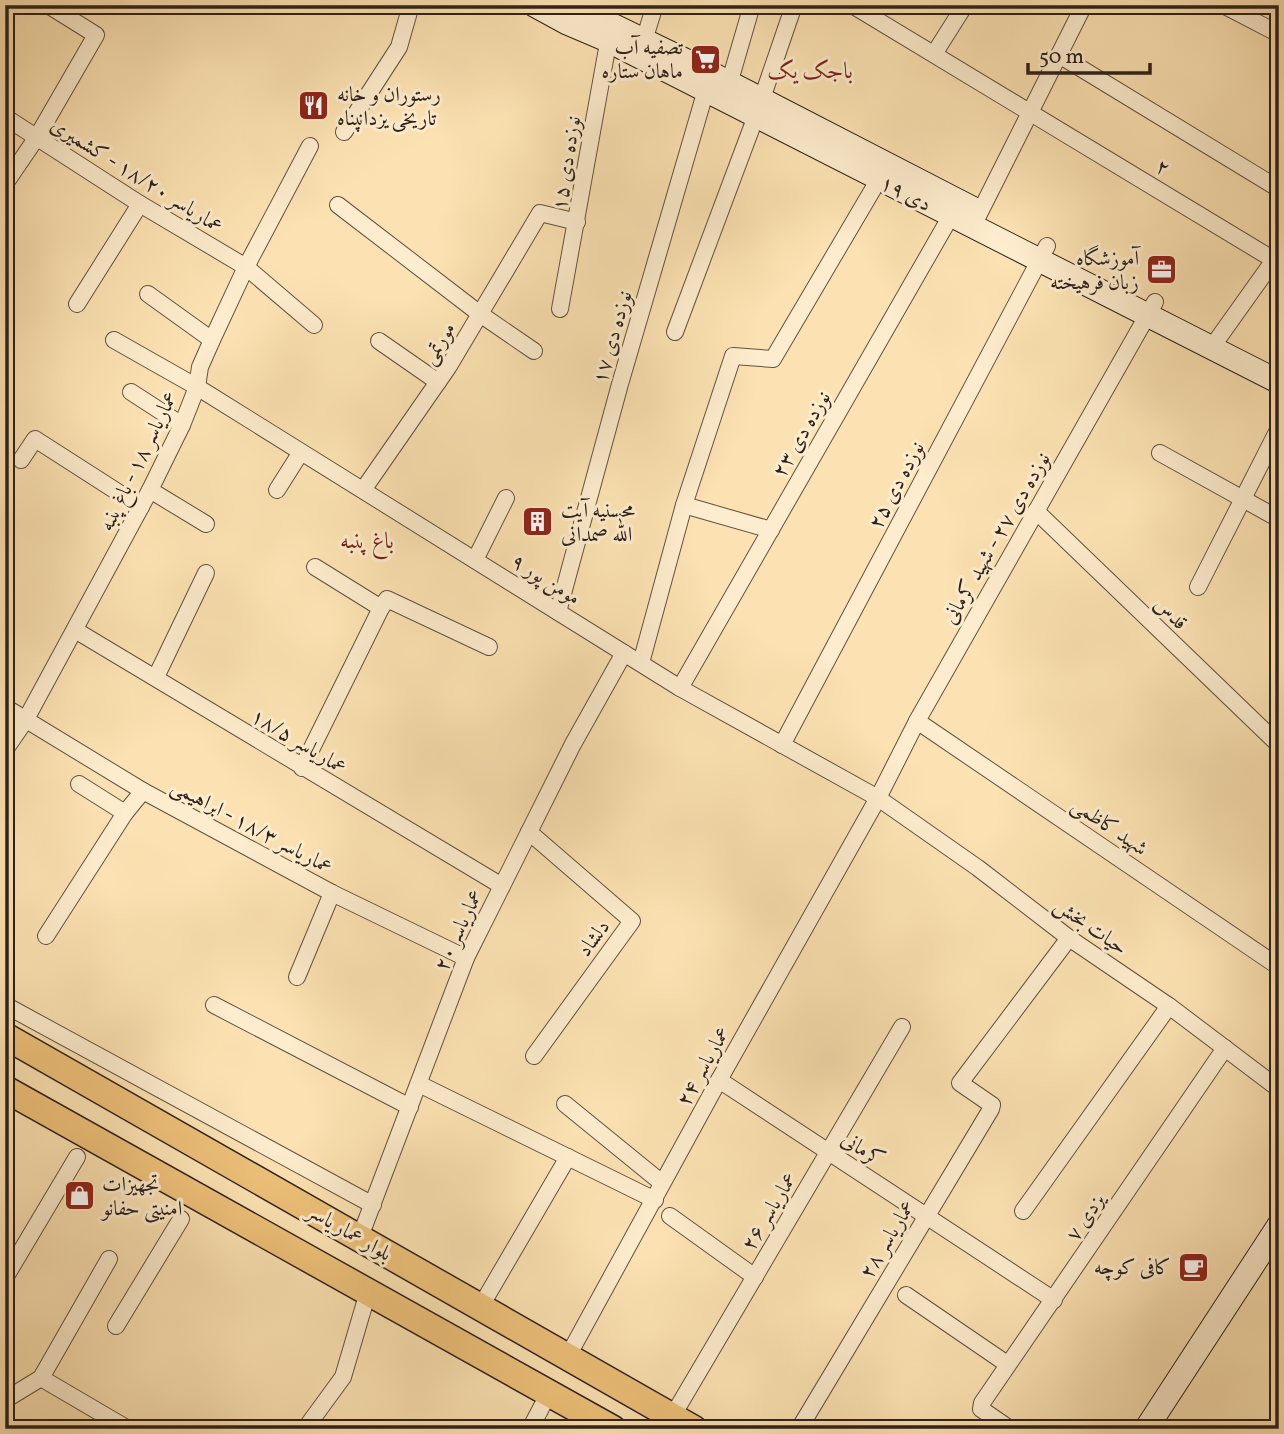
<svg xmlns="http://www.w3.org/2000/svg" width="1284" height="1434" viewBox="0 0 1284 1434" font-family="Vollkorn,Amiri,serif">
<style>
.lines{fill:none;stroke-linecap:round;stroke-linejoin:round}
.street-casing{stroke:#625140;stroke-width:18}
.secondary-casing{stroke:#2e211a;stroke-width:25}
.primary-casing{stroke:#2e211a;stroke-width:29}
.street{stroke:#fdeccd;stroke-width:16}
.secondary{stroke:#fdeccd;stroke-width:23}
.primary{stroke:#eec179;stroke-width:26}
.labels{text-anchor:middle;stroke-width:6;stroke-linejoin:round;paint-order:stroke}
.poi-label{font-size:21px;fill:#2e211a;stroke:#fdeccd;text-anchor:end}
.street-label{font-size:21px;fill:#2e211a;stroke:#fdeccd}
.neighbourhood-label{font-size:23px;fill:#7a1f14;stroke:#fdeccd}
</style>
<rect width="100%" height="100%" fill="#fce2b2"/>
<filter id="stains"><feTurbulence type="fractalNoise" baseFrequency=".00286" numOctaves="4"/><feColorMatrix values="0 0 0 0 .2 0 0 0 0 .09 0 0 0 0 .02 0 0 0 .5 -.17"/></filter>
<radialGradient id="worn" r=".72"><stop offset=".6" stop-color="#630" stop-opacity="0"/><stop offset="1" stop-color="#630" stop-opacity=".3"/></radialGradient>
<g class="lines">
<defs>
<g id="street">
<polyline points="852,5 1274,260"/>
<polyline points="1223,5 1279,34"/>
<polyline points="641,50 655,5"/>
<polyline points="934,54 965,5"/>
<polyline points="1059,55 1279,189"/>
<polyline points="727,91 752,5"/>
<polyline points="5,117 140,204 246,267 314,325"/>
<polyline points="344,132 399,47 411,5"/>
<polyline points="5,184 37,137 96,35 48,5"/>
<polyline points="338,205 480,314 534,351"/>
<polyline points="974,224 1084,5"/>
<polyline points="148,294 212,340"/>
<polyline points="77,304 140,204"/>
<polyline points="560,309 610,32"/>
<polyline points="675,332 756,116 794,5"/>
<polyline points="114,340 197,387 680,688 878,798 978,868 1069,938 1169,1006 1279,1089"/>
<polyline points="379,341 438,382"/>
<polyline points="1212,347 1279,253"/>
<polyline points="131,392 182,425"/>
<polyline points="1160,453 1279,519"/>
<polyline points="21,460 35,439 141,507"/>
<polyline points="150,490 206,524"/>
<polyline points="277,490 301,452"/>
<polyline points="363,490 449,366 540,213 577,222"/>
<polyline points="684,505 771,530"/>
<polyline points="1036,511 1279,745"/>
<polyline points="475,560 506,498"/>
<polyline points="315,567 381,608 387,599 489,647"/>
<polyline points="1198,587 1279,428"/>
<polyline points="558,612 620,384 708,83"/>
<polyline points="75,630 502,886"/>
<polyline points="641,663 684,505 733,356 773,359 879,179"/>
<polyline points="156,677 206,573"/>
<polyline points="680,688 956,207"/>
<polyline points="5,707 143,791 332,893 466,958"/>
<polyline points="917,721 1279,967"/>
<polyline points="782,745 1047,246"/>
<polyline points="5,750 25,721 150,490 182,425 197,387 200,367 212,340 246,267 310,146"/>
<polyline points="302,768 381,608"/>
<polyline points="79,784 125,813"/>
<polyline points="529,832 632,921 534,1056"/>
<polyline points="46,936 125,813 143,791"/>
<polyline points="297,977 332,893"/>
<polyline points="5,1005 373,1205"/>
<polyline points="214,1005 410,1107"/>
<polyline points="719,1080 1054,1300"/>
<polyline points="419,1084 655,1200"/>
<polyline points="565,1104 662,1183"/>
<polyline points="1023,1211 1169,1006"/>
<polyline points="670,1216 755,1277"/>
<polyline points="360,1237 466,958 573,744 624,653"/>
<polyline points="5,1278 77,1157"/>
<polyline points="906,1295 1007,1364"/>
<polyline points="481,1306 568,1157"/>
<polyline points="116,1326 181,1219"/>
<polyline points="568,1356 719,1080 878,798 917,721 1155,302"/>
<polyline points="41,1378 128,1429"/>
<polyline points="5,1400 41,1378 109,1259"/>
<polyline points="672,1417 902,1027"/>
<polyline points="305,1429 343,1377 368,1292"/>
<polyline points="530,1429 549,1393"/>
<polyline points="799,1429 991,1109 992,1105 960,1083 1069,938"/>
<polyline points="1010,1429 981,1409 982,1403 1225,1048"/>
</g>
<g id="secondary">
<polyline points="534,5 567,23 607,40 1279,382"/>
<polyline points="571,5 689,62 974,209"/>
<polyline points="1146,1429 1279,1225"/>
</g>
<g id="primary">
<polyline points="5,1036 694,1429"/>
<polyline points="5,1089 613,1429"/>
</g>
</defs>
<!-- street casing -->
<use href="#street" class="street-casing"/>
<!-- secondary casing -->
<use href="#secondary" class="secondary-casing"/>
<!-- primary casing -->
<use href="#primary" class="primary-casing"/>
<!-- street -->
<use href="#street" class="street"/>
<!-- secondary -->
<use href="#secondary" class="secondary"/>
<!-- primary -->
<use href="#primary" class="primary"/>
</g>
<!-- icons -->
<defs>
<symbol id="supermarket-square" viewBox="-11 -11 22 22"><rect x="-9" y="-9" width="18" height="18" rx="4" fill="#8f2418" stroke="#fdeccd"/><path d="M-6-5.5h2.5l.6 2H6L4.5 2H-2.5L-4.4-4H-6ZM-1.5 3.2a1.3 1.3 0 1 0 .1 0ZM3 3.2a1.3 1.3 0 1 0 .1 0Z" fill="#fff"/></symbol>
<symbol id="restaurant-square" viewBox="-11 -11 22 22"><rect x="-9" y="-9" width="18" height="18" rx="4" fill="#8f2418" stroke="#fdeccd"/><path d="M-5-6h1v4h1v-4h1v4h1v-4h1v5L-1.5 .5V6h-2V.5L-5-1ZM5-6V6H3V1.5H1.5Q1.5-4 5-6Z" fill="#fff"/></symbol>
<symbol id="office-square" viewBox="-11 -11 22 22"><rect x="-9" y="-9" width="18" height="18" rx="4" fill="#8f2418" stroke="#fdeccd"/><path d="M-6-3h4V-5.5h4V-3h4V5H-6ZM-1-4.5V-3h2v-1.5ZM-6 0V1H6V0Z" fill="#fff"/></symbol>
<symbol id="building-square" viewBox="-11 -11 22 22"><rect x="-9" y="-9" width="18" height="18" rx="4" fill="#8f2418" stroke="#fdeccd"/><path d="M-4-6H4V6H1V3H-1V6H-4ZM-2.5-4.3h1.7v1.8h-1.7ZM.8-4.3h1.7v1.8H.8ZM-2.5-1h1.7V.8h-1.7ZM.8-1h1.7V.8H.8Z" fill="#fff"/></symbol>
<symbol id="shop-square" viewBox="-11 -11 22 22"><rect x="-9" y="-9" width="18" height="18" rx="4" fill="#8f2418" stroke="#fdeccd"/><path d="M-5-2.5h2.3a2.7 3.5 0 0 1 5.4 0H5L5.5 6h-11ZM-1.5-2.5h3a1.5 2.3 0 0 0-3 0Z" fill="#fff"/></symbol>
<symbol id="cafe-square" viewBox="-11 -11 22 22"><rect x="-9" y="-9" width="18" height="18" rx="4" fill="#8f2418" stroke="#fdeccd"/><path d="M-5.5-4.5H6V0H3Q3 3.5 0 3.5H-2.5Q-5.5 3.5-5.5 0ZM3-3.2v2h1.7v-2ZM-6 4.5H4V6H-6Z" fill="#fff"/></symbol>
</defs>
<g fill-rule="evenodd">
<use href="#supermarket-square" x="688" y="42" width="35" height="35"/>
<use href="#restaurant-square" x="296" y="88" width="35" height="35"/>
<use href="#office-square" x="1144" y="252" width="35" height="35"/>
<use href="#building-square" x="520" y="504" width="35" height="35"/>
<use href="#shop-square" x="62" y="1178" width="35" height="35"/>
<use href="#cafe-square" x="1176" y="1250" width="35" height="35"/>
</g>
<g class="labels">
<!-- poi labels -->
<g class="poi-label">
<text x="683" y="54">تصفیه آب<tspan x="683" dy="24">ماهان ستاره</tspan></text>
<text x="337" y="101" text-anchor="start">رستوران و خانه<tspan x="337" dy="24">تاریخی یزدانپناه</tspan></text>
<text x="1139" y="265">آموزشگاه<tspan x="1139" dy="24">زبان فرهیخته</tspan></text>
<text x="561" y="517" text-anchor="start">محسنیه آیت<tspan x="561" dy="24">الله صمدانی</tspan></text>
<text x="102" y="1191" text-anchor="start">تجهیزات<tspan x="102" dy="24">امنیتی حفانو</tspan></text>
<text x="1171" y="1274">کافی کوچه</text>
</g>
<!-- street labels -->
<g class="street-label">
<text transform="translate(566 163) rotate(-81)" y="7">نوزده دی ۱۵</text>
<text transform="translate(1163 167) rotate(31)" y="7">۲</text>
<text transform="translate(137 175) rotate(32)" y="7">عماریاسر ۱۸/۲۰ - کشمیری</text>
<text transform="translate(906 193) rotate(27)" y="7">۱۹ دی</text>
<text transform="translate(612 337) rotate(-74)" y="7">نوزده دی ۱۷</text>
<text transform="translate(438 343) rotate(-58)" y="7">مورتمی</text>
<text transform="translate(801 434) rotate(-60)" y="7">نوزده دی ۲۳</text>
<text transform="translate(138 461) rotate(-64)" y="7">عماریاسر ۱۸ - باغ پنبه</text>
<text transform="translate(896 485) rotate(-62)" y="7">نوزده دی ۲۵</text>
<text transform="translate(996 538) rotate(-60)" y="7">نوزده دی ۲۷ - شهید کرمانی</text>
<text transform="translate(546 579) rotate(32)" y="7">مومن پور ۹</text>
<text transform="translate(1171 613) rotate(44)" y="7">قدس</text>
<text transform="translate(299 741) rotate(31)" y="7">عماریاسر ۱۸/۵</text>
<text transform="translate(252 826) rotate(28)" y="7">عماریاسر ۱۸/۳ - ابراهیمی</text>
<text transform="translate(1110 826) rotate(34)" y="7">شهید کاظمی</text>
<text transform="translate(1091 926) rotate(35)" y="7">حیات بخش</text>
<text transform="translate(458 930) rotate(-65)" y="7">عماریاسر ۲۰</text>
<text transform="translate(593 938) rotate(-54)" y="7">دلشاد</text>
<text transform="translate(703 1066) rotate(-61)" y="7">عماریاسر ۲۴</text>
<text transform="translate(863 1149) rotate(33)" y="7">کرمانی</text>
<text transform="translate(769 1211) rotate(-59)" y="7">عماریاسر ۲۶</text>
<text transform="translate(1085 1217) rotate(-56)" y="7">یزدی ۷</text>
<text transform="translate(350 1232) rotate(30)" y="7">بلوار عمار یاسر</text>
<text transform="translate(887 1239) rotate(-59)" y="7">عماریاسر ۲۸</text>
</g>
<!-- neighbourhood labels -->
<g class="neighbourhood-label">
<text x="810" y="78">باجک یک</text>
<text x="367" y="548">باغ پنبه</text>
</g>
</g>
<!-- margin -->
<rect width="1284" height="1434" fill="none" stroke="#fce2b2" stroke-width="28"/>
<rect x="7" y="7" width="1270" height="1420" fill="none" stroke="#2e211a" stroke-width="3.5"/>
<rect x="14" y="14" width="1256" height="1406" fill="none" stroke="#2e211a" stroke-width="2"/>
<!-- scale -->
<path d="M1028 63v10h122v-10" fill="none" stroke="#2e211a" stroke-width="3.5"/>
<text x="1039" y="63" font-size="21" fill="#2e211a" stroke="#fdeccd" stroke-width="5" paint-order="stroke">50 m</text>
<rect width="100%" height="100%" filter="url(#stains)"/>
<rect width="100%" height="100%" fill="url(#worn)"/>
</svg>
